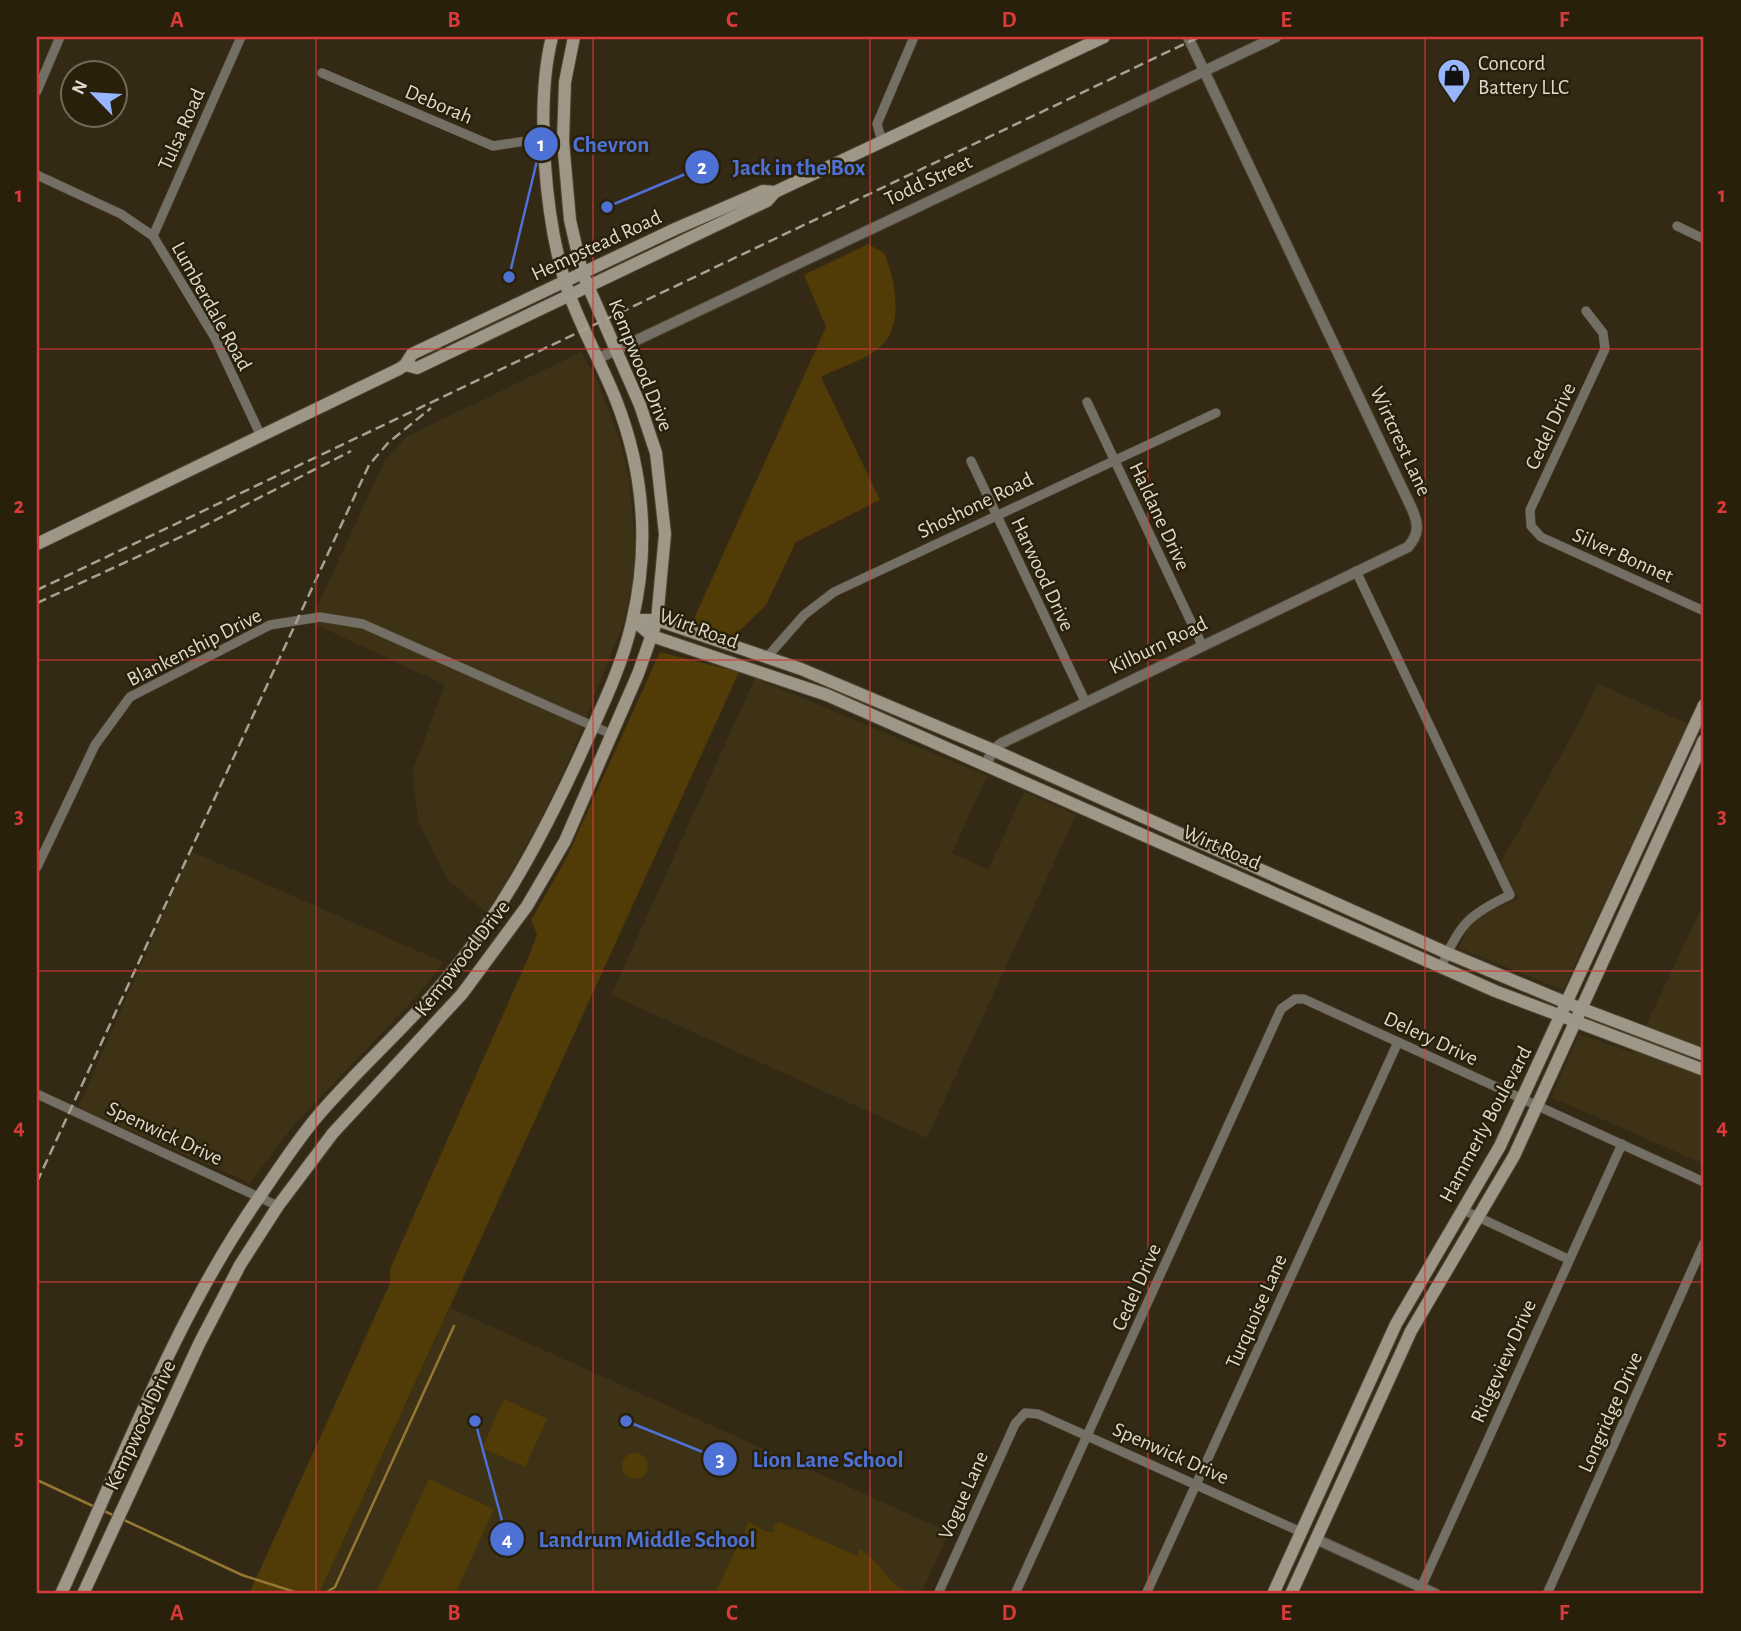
<svg xmlns="http://www.w3.org/2000/svg" width="1741" height="1631" viewBox="0 0 1741 1631" font-family="'Alegreya Sans',sans-serif">
<style>
.built{fill:#3e3216}
.green{fill:#513c07}
.lines{fill:none;stroke-linecap:round;stroke-linejoin:round}
.stream{stroke:#947732;stroke-width:2.5}
.minor-casing{stroke:#4f4532;stroke-width:10}
.tertiary-casing{stroke:#4f4532;stroke-width:12}
.secondary-casing{stroke:#4f4532;stroke-width:14}
.minor{stroke:#746f65;stroke-width:9}
.tertiary{stroke:#746f65;stroke-width:10}
.secondary{stroke:#9e9686;stroke-width:12}
.rail{stroke:#a8a192;stroke-width:2.5;stroke-dasharray:10 5;stroke-linecap:butt}
.grid{fill:none;stroke:#d73a38;stroke-width:2;stroke-opacity:0.55}
.labels{text-anchor:middle;stroke-width:5;stroke-linejoin:round;paint-order:stroke}
.poi-label{font-size:21px;fill:#dfd9cd;stroke:#29200b;text-anchor:start}
.street-label{font-size:21px;fill:#dfd9cd;stroke:#29200b}
.leader{fill:none;stroke:#4e71d5;stroke-width:2.5}
.callout-dot{fill:#4e71d5;stroke:#29200b;stroke-width:2.5}
.mark-label{font-size:21px;text-anchor:middle;font-weight:bold;fill:#fff}
.callout-label{font-size:23px;text-anchor:middle;font-weight:bold;fill:#4e71d5;stroke:#29200b;stroke-width:5;stroke-linejoin:round;paint-order:stroke}
.neatline{fill:none;stroke:#d73a38;stroke-width:2.5}
.grid-label{font-size:23px;text-anchor:middle;font-weight:bold;fill:#d73a38}
</style>
<rect width="100%" height="100%" fill="#332915"/>
<!-- built -->
<g class="built">
<polygon points="581,352 597,380 620,440 629,478 637,558 624,622 572,753 536,829 487,913 447,879 419,824 412,772 445,685 310,622 384,462 406,437"/>
<polygon points="755,678 987,776 952,853 988,870 1024,792 1076,815 927,1138 611,995"/>
<polygon points="1597,683 1688,724 1563,990 1459,948 1468,928 1483,913 1518,899 1501,862 1580,721"/>
<polygon points="191,851 443,962 419,994 294,1125 250,1183 78,1108"/>
<polygon points="1702,907 1704,908 1704,1164 1551,1097 1579,1034 1633,1053"/>
<polygon points="450,1308 949,1532 921,1594 319,1594"/>
</g>
<!-- green -->
<g class="green">
<path d="M868,244l16,9c11,25 21,73 -4,94 -16,14 -40,20 -59,30l59,123 -84,42 -30,63 -32,31 -42,-13 134,-296 -22,-52z"/>
<polygon points="660,652 739,672 319,1594 249,1594 390,1283 390,1269 529,956 537,934 531,920 566,859"/>
<polygon points="504,1399 547,1419 525,1467 482,1448"/>
<circle cx="635" cy="1466" r="13"/>
<polygon points="429,1479 494,1509 455,1594 376,1594"/>
<path d="M749,1521l17,11 9,-1 -2,-5 7,-4 77,34 3,-7c23,14 25,34 50,45h-195z"/>
</g>
<g class="lines">
<!-- stream -->
<g class="stream">
<polyline points="37,1480 95,1507"/>
<polyline points="102,1510 115,1516"/>
<polyline points="124,1520 242,1575 301,1594"/>
<polyline points="324,1594 335,1587 454,1326"/>
</g>
<defs>
<g id="minor">
<polyline points="322,73 493,146 545,138"/>
<polyline points="37,91 60,37"/>
<polyline points="882,141 877,124 914,37"/>
<polyline points="37,175 121,214 153,236 215,338 261,436"/>
<polyline points="1677,226 1704,239"/>
<polyline points="153,236 241,37"/>
<polyline points="1586,311 1603,333 1605,349 1530,510 1531,526 1541,537 1704,611"/>
<polyline points="1087,402 1202,645"/>
<polyline points="971,461 1085,701"/>
<path d="M1356,571l154,324c-40,19 -50,28 -68,70"/>
<polyline points="768,656 804,615 834,592 1216,413"/>
<polyline points="37,867 95,745 130,697 270,625 320,617 363,624 611,734"/>
<polyline points="37,1094 278,1206"/>
<polyline points="1463,1210 1568,1259"/>
<polyline points="938,1594 1015,1424 1025,1413 1038,1414 1301,1532"/>
<polyline points="1015,1594 1281,1009 1295,999 1304,999 1704,1182"/>
<polyline points="1146,1594 1398,1042"/>
<polyline points="1418,1594 1622,1144"/>
<polyline points="1547,1594 1704,1243"/>
</g>
<g id="tertiary">
<polyline points="597,359 1276,37"/>
<path d="M986,764l7,-14 9,-7 406,-196c11,-13 11,-22 4,-38l-224,-472"/>
<polyline points="1316,1539 1436,1594"/>
</g>
<g id="secondary">
<polyline points="405,365 417,368 767,201 775,192 1104,37"/>
<polyline points="37,544 399,369 405,365 412,354 675,229 763,191 775,192"/>
<polyline points="633,620 652,636 827,695 1495,991 1704,1070"/>
<polyline points="633,620 657,620 801,669 993,750 1447,953 1567,1003 1704,1055"/>
<path d="M61,1594c61,-133 115,-278 199,-398 18,-26 36,-54 56,-78 41,-49 91,-91 132,-141 56,-68 96,-144 133,-224 19,-42 41,-86 51,-131 18,-75 12,-150 -16,-222 -15,-38 -36,-74 -49,-112 -22,-67 -32,-183 -15,-251"/>
<polyline points="83,1594 199,1344 240,1265 278,1206 333,1133 462,994 527,906 565,841 638,674 657,620 665,534 656,453 640,405 582,272 570,220 563,141 565,82 574,37"/>
<polyline points="1273,1594 1396,1324 1500,1146 1704,705"/>
<polyline points="1291,1594 1411,1331 1514,1156 1704,740"/>
</g>
</defs>
<!-- minor casing -->
<use href="#minor" class="minor-casing"/>
<!-- tertiary casing -->
<use href="#tertiary" class="tertiary-casing"/>
<!-- secondary casing -->
<use href="#secondary" class="secondary-casing"/>
<!-- minor -->
<use href="#minor" class="minor"/>
<!-- tertiary -->
<use href="#tertiary" class="tertiary"/>
<!-- secondary -->
<use href="#secondary" class="secondary"/>
<!-- rail -->
<g class="rail">
<polyline points="37,590 1199,37"/>
<polyline points="37,603 198,529 351,451"/>
<polyline points="37,1182 369,465 388,443 431,408"/>
</g>
</g>
<!-- grid -->
<path class="grid" d="M316,37v1557M593,37v1557M870,37v1557M1148,37v1557M1425,37v1557M37,349h1667M37,660h1667M37,971h1667M37,1282h1667"/>
<!-- icons -->
<defs>
<symbol id="shop-pin" viewBox="-11 -11 22 30"><path d="M0 17L-7.5 6A9.5 9.5 0 1 1 7.5 6Z" fill="#97b6fd" stroke="#29200b"/><path d="M-5-2.5h2.3a2.7 3.5 0 0 1 5.4 0H5L5.5 6h-11ZM-1.5-2.5h3a1.5 2.3 0 0 0-3 0Z" fill="#111"/></symbol>
</defs>
<g fill-rule="evenodd">
<use href="#shop-pin" x="1435" y="56" width="38" height="52"/>
</g>
<g class="labels">
<!-- poi labels -->
<g class="poi-label">
<text x="1478" y="70">Concord<tspan x="1478" dy="24">Battery LLC</tspan></text>
</g>
<!-- street labels -->
<g class="street-label">
<text transform="translate(439 104) rotate(23)" y="7">Deborah</text>
<text transform="translate(181 129) rotate(-66)" y="7">Tulsa Road</text>
<text transform="translate(928 180) rotate(-25)" y="7">Todd Street</text>
<text transform="translate(596 245) rotate(-25)" y="7">Hempstead Road</text>
<text transform="translate(212 306) rotate(61)" y="7">Lumberdale Road</text>
<text transform="translate(641 365) rotate(68)" y="7">Kempwood Drive</text>
<text transform="translate(1550 426) rotate(-65)" y="7">Cedel Drive</text>
<text transform="translate(1401 441) rotate(65)" y="7">Wirtcrest Lane</text>
<text transform="translate(975 505) rotate(-26)" y="7">Shoshone Road</text>
<text transform="translate(1160 516) rotate(65)" y="7">Haldane Drive</text>
<text transform="translate(1623 555) rotate(24)" y="7">Silver Bonnet</text>
<text transform="translate(1043 574) rotate(65)" y="7">Harwood Drive</text>
<text transform="translate(699 628) rotate(20)" y="7">Wirt Road</text>
<text transform="translate(1158 645) rotate(-26)" y="7">Kilburn Road</text>
<text transform="translate(194 647) rotate(-27)" y="7">Blankenship Drive</text>
<text transform="translate(1222 847) rotate(24)" y="7">Wirt Road</text>
<text transform="translate(462 958) rotate(-52)" y="7">Kempwood Drive</text>
<text transform="translate(1431 1038) rotate(25)" y="7">Delery Drive</text>
<text transform="translate(1485 1124) rotate(-62)" y="7">Hammerly Boulevard</text>
<text transform="translate(165 1133) rotate(25)" y="7">Spenwick Drive</text>
<text transform="translate(1136 1287) rotate(-66)" y="7">Cedel Drive</text>
<text transform="translate(1256 1311) rotate(-66)" y="7">Turquoise Lane</text>
<text transform="translate(1503 1361) rotate(-66)" y="7">Ridgeview Drive</text>
<text transform="translate(1610 1412) rotate(-66)" y="7">Longridge Drive</text>
<text transform="translate(140 1425) rotate(-65)" y="7">Kempwood Drive</text>
<text transform="translate(1171 1453) rotate(24)" y="7">Spenwick Drive</text>
<text transform="translate(963 1495) rotate(-66)" y="7">Vogue Lane</text>
</g>
</g>
<!-- callouts -->
<path class="leader" d="M509 277L541 144M607 207L702 167M626 1421L720 1459M475 1421L507 1539"/>
<g class="callout-dot">
<circle cx="509" cy="277" r="7"/>
<circle cx="607" cy="207" r="7"/>
<circle cx="626" cy="1421" r="7"/>
<circle cx="475" cy="1421" r="7"/>
<circle cx="541" cy="144" r="18"/>
<circle cx="702" cy="167" r="18"/>
<circle cx="720" cy="1459" r="18"/>
<circle cx="507" cy="1539" r="18"/>
</g>
<g class="mark-label">
<text x="541" y="151">1</text>
<text x="702" y="174">2</text>
<text x="720" y="1466">3</text>
<text x="507" y="1546">4</text>
</g>
<g class="callout-label">
<text x="611" y="152">Chevron</text>
<text x="799" y="175">Jack in the Box</text>
<text x="828" y="1467">Lion Lane School</text>
<text x="647" y="1547">Landrum Middle School</text>
</g>
<!-- border -->
<rect width="1741" height="1631" fill="none" stroke="#29200b" stroke-width="77"/>
<!-- north arrow -->
<g transform="translate(94 94) rotate(295)"><circle r="33" fill="#29200b" stroke="#726a59" stroke-width="2"/>
<path d="M0-5L12 26L0 18L-12 26Z" fill="#97b6fd"/>
<text y="-10" font-size="19" font-weight="bold" text-anchor="middle" fill="#dfd9cd">N</text>
</g>
<rect x="38" y="38" width="1664" height="1554" class="neatline"/>
<g class="grid-label">
<text x="177" y="27">A</text>
<text x="454" y="27">B</text>
<text x="732" y="27">C</text>
<text x="1009" y="27">D</text>
<text x="1286" y="27">E</text>
<text x="1564" y="27">F</text>
<text x="19" y="202">1</text>
<text x="1722" y="202">1</text>
<text x="19" y="513">2</text>
<text x="1722" y="513">2</text>
<text x="19" y="823">3</text>
<text x="1722" y="823">3</text>
<text x="19" y="1134">4</text>
<text x="1722" y="1134">4</text>
<text x="19" y="1445">5</text>
<text x="1722" y="1445">5</text>
<text x="177" y="1620">A</text>
<text x="454" y="1620">B</text>
<text x="732" y="1620">C</text>
<text x="1009" y="1620">D</text>
<text x="1286" y="1620">E</text>
<text x="1564" y="1620">F</text>
</g>
</svg>
